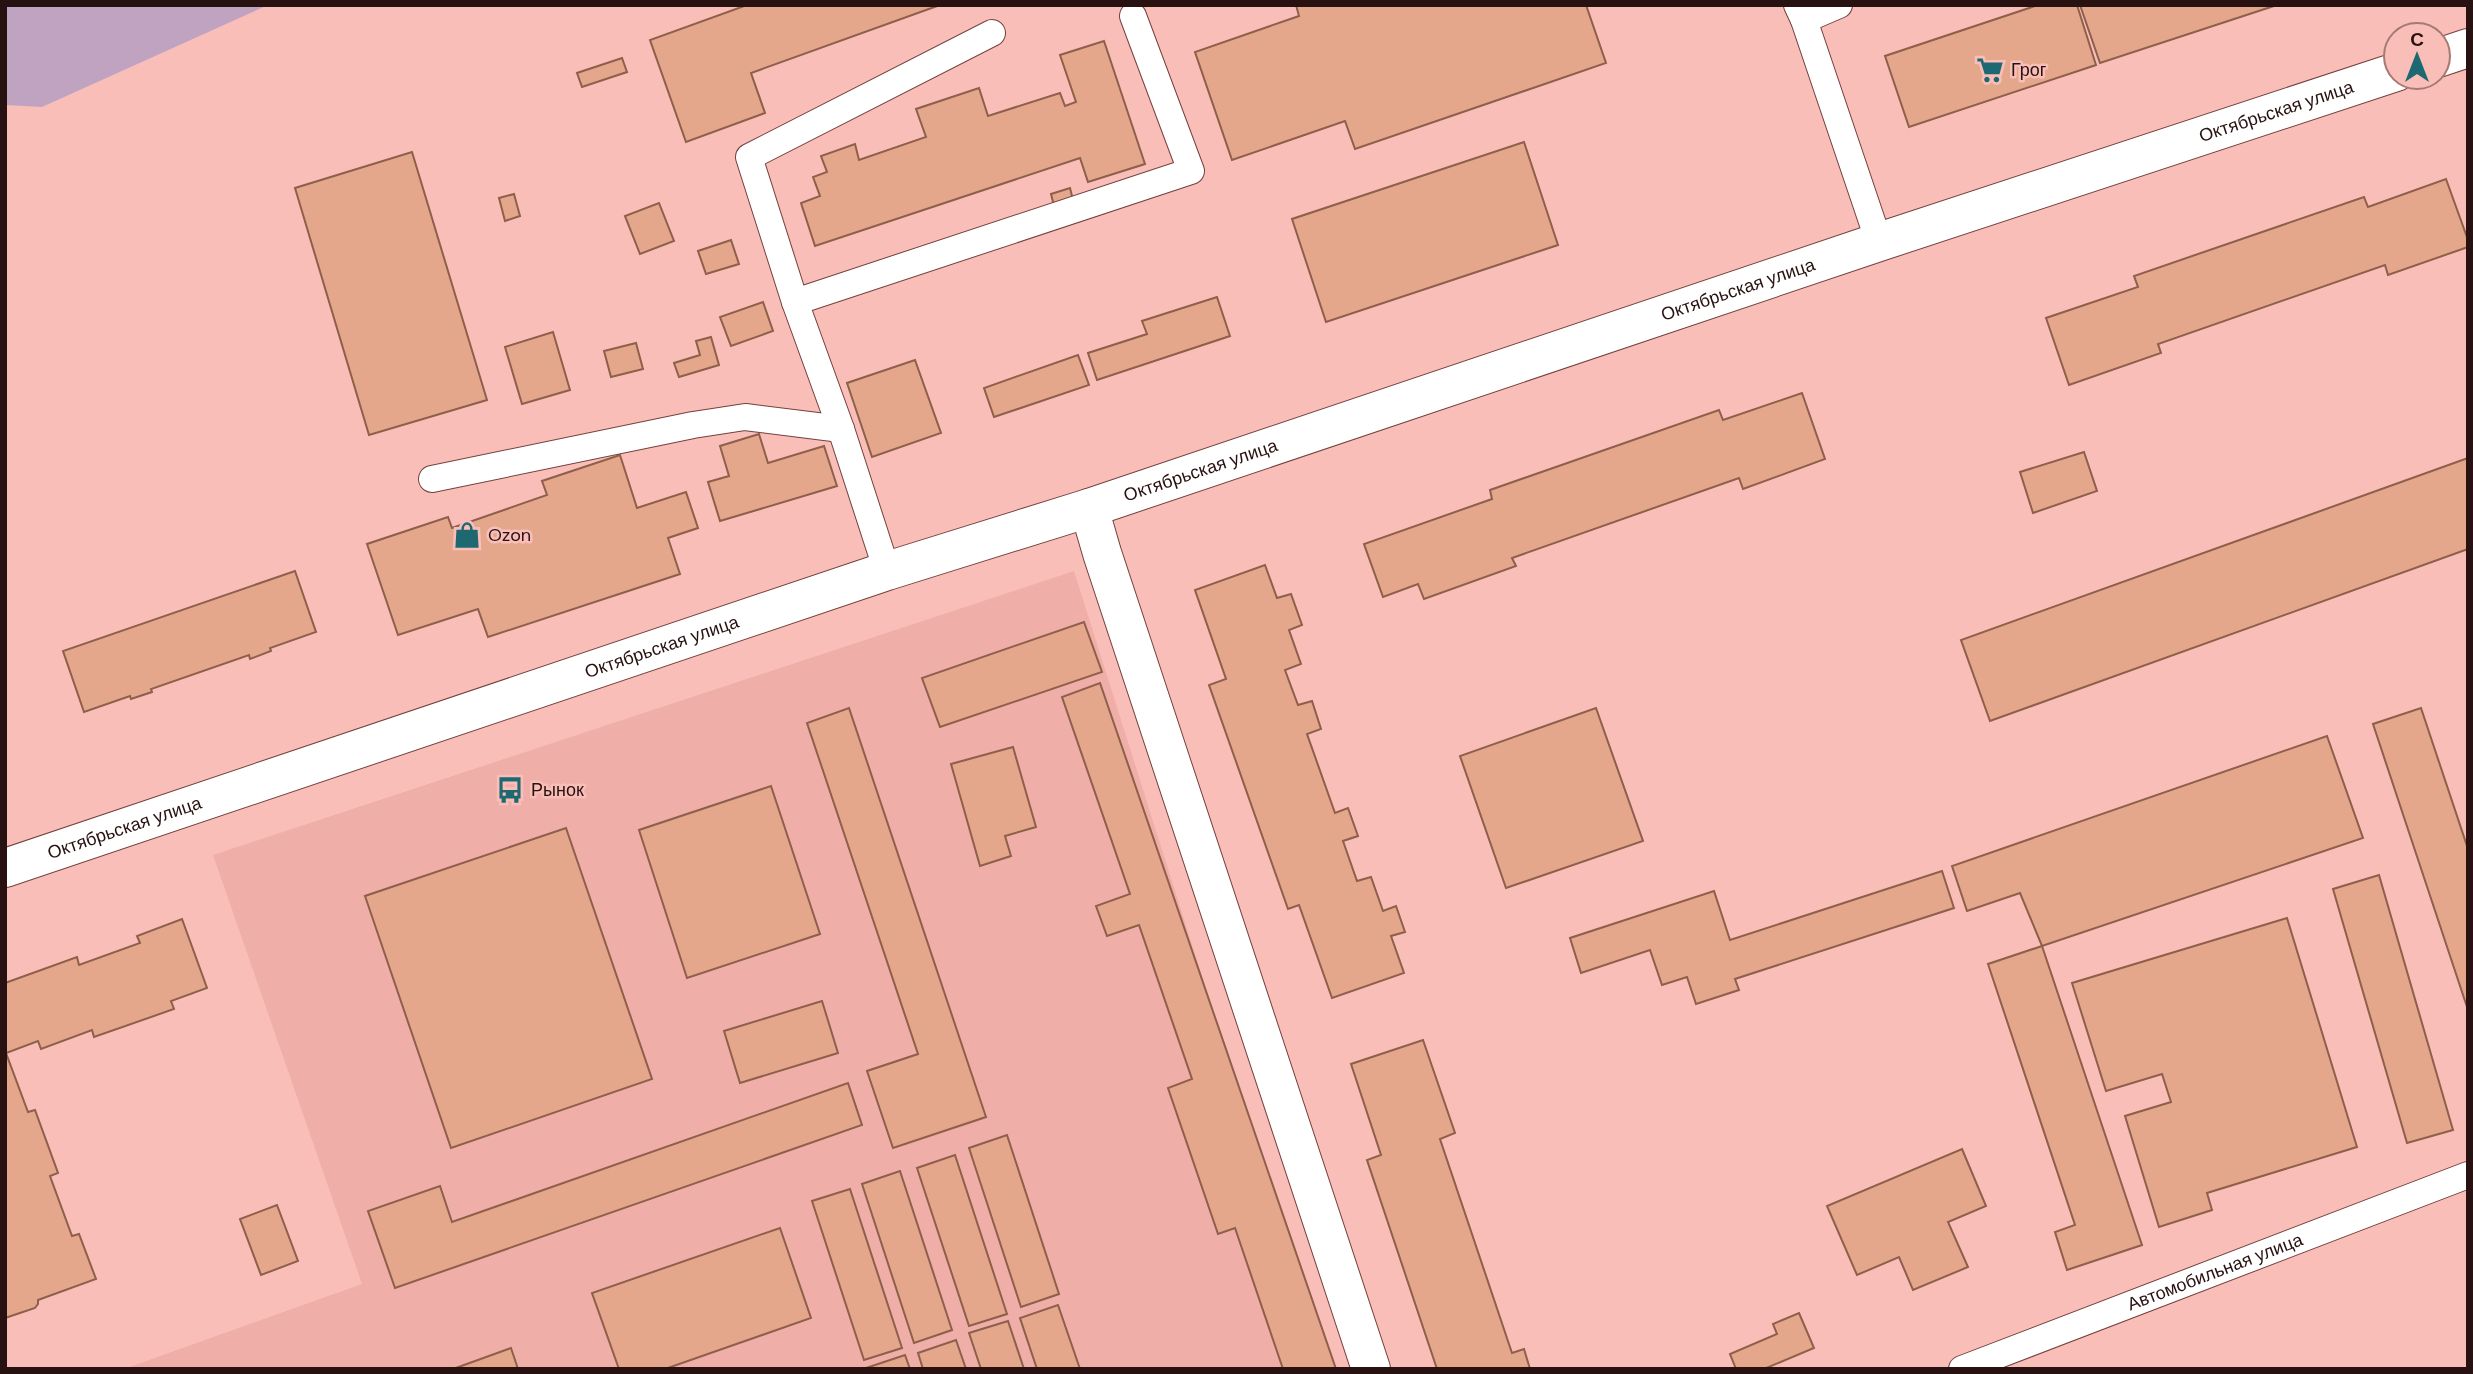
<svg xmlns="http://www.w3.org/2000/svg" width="2473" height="1374" viewBox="0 0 2473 1374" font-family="'DM Sans',sans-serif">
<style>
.built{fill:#f0aea8}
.green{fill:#c0a3c1}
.building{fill:#e4a78c;stroke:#8e5f4a;stroke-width:2}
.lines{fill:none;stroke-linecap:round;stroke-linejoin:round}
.service-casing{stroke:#73413d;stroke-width:28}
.minor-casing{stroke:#73413d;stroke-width:40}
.tertiary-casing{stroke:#73413d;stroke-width:40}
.service{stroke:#fff;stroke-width:26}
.minor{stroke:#fff;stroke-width:38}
.tertiary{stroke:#fff;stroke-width:38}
.labels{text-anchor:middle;stroke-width:5;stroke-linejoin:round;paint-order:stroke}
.poi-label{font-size:18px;fill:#271211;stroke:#fabeb8;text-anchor:start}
.street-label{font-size:18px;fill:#271211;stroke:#fabeb8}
</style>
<rect width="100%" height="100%" fill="#fabeb8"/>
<!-- built -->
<polygon class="built" points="1074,571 1326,1369 124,1369 362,1284 213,855"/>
<!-- green -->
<polygon class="green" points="5,5 268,5 42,107 5,105"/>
<!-- building -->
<g class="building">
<polygon points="747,5 940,5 751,73 765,113 686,142 650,40"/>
<polygon points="1296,5 1586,5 1606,63 1355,149 1345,121 1232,160 1195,52 1299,16"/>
<polygon points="2038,5 2077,5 2096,65 1909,127 1885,56"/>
<polygon points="2080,5 2277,5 2100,63"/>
<polygon points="1104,41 1145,164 1088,182 1080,158 815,246 801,203 820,196 813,177 827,172 821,156 855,144 859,160 926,137 916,109 979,88 988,116 1060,93 1065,106 1076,102 1060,55"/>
<polygon points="622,58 627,72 582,87 577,73"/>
<polygon points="1524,142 1558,245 1326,322 1292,219"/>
<polygon points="412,152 487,400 369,435 295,188"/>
<polygon points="2446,179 2468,240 2468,247 2388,275 2385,265 2158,344 2161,353 2069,385 2046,318 2138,287 2134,276 2364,197 2368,207"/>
<polygon points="1070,188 1074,204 1055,210 1051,194"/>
<polygon points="514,194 520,216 505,221 499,198"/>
<polygon points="659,203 674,241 640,254 625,216"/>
<polygon points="731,240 739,264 706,274 698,251"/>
<polygon points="1217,297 1230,336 1097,380 1088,353 1147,334 1142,321"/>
<polygon points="763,302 773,331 731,346 720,317"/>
<polygon points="553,332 570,390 522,404 505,347"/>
<polygon points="711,337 719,365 679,377 674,363 700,355 696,341"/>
<polygon points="636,343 643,369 611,377 604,351"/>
<polygon points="1078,355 1089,385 994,417 984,388"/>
<polygon points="915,360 941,433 872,457 847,383"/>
<polygon points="1802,393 1825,459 1743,489 1739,478 1512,558 1516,566 1424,599 1418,584 1383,597 1364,544 1492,499 1490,490 1719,410 1723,420"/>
<polygon points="759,434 768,463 824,446 837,486 720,521 708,482 729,476 720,446"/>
<polygon points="2084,452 2097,491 2033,513 2020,472"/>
<polygon points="620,455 637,508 686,492 698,528 668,538 680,574 488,637 478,609 398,635 367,544 448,517 452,528 547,495 542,481"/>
<polygon points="2468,458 2468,549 1990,721 1961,640"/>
<polygon points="1265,565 1277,598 1291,594 1302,625 1289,630 1301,664 1285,670 1298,705 1312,701 1321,729 1307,734 1335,813 1348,808 1358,836 1343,841 1357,881 1371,877 1383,911 1396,906 1405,932 1391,936 1404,973 1332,998 1299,905 1288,909 1209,685 1226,679 1195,590"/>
<polygon points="295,571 316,632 270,648 271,651 250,659 249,655 151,689 152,692 131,699 130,696 84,712 63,651"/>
<polygon points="1084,622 1102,672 940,727 922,678"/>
<polygon points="1100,683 1336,1369 1283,1369 1235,1228 1218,1234 1168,1088 1192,1079 1139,925 1107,936 1096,906 1130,894 1062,697"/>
<polygon points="849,708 986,1117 893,1148 867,1071 918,1054 807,723"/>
<polygon points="1596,708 1643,841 1506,888 1460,756"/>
<polygon points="2421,708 2468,849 2468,1010 2373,724"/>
<polygon points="2327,736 2363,838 2042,946 2020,893 1967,911 1952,866"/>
<polygon points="1013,747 1036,827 1005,836 1011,856 980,866 951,764"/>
<polygon points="771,786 820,934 687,978 639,830"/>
<polygon points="566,828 652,1079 451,1148 365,896"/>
<polygon points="1942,871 1954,908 1735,979 1739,990 1696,1004 1687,977 1662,985 1650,950 1581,973 1570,938 1714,891 1730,940"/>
<polygon points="2379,875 2453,1130 2407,1143 2333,889"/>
<polygon points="2287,918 2357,1147 2207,1193 2212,1210 2159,1227 2125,1116 2171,1102 2162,1074 2106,1091 2072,983"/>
<polygon points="182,919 207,988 171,1001 174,1009 94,1037 92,1030 41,1049 38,1041 6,1053 28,1112 35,1110 58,1173 50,1176 72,1236 79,1234 96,1279 38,1300 38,1304 35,1308 5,1318 5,983 77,957 79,965 140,943 137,936"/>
<polygon points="2042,946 2142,1245 2067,1270 2055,1232 2075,1225 1988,964"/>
<polygon points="822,1001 838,1053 740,1083 724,1031"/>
<polygon points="1423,1040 1455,1133 1440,1139 1512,1353 1524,1349 1530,1369 1437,1369 1367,1160 1381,1155 1351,1064"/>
<polygon points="848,1083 862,1125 395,1288 368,1211 440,1186 452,1222"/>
<polygon points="1007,1135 1059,1294 1021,1307 969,1148"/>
<polygon points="1962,1149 1986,1206 1948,1222 1968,1267 1913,1290 1899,1257 1857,1275 1827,1206"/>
<polygon points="955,1155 1007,1314 969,1326 917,1168"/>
<polygon points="900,1171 952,1330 914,1343 862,1184"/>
<polygon points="850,1189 902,1348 864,1360 812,1201"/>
<polygon points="277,1205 298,1261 261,1275 240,1219"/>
<polygon points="780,1228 811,1318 665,1369 619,1369 592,1293"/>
<polygon points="1058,1305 1080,1369 1037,1369 1020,1318"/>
<polygon points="1799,1313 1814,1348 1764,1369 1736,1369 1730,1354 1777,1334 1773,1324"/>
<polygon points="1008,1321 1024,1369 981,1369 969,1333"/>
<polygon points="956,1340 966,1369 923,1369 918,1353"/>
<polygon points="511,1348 518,1369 453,1369"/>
<polygon points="905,1355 910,1369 866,1369 866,1368"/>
</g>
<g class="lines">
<defs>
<g id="service">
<polyline points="1797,5 1804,20 1879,242"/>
<polyline points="1804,20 1839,5"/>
<polyline points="795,302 1191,171 1133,16"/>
<polyline points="432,479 693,425 745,417 841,429"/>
<polyline points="887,571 841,429 795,302 749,157 992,33"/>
<path id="s1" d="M1962,1369l506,-194"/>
</g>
<polyline id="minor" points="1089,508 1102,553 1371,1369"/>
<g id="tertiary">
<polyline points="2438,58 2468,48"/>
<path id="s2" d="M5,868l882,-297 202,-63 790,-266 517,-170"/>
</g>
</defs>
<!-- service casing -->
<use href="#service" class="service-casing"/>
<!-- minor casing -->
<use href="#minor" class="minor-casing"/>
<!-- tertiary casing -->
<use href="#tertiary" class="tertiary-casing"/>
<!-- service -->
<use href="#service" class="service"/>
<!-- minor -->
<use href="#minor" class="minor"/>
<!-- tertiary -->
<use href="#tertiary" class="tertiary"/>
</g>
<!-- icons -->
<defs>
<symbol id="supermarket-bare" viewBox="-9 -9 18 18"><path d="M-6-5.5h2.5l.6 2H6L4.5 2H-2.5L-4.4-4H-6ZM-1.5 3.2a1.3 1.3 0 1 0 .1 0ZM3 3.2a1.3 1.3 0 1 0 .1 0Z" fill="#1e6971" stroke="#fabeb8" stroke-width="2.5" paint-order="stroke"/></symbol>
<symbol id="shop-bare" viewBox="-9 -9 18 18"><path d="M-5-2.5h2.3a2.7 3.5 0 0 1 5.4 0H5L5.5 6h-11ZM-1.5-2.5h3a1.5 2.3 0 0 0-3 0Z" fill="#1e6971" stroke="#fabeb8" stroke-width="2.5" paint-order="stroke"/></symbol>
<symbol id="bus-bare" viewBox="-9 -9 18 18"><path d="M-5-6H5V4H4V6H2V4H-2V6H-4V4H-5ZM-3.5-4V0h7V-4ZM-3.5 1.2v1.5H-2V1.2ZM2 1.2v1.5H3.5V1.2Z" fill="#1e6971" stroke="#fabeb8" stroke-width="2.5" paint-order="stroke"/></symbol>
</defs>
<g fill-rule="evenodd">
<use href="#supermarket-bare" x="1971" y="51" width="38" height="38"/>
<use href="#shop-bare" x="448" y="516" width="38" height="38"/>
<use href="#bus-bare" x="491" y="771" width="38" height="38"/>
</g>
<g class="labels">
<!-- poi labels -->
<g class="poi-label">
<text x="2011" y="76">Грог</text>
<text x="488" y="541">Ozon</text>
<text x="531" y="796">Рынок</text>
</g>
<!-- street labels -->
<g class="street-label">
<text dy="6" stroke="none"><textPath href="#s2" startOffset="2394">Октябрьская улица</textPath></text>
<text dy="6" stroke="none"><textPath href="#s2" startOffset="1827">Октябрьская улица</textPath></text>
<text dy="6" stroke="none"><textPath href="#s2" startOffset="1260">Октябрьская улица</textPath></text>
<text dy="6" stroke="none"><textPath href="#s2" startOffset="693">Октябрьская улица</textPath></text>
<text dy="6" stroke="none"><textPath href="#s2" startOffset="126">Октябрьская улица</textPath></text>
<text dy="6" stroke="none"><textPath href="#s1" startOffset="271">Автомобильная улица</textPath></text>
</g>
</g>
<!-- border -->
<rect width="2473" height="1374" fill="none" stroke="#271211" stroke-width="14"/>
<!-- north arrow -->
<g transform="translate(2417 56)"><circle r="33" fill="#fabeb8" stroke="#a67975" stroke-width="2"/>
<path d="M0-5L12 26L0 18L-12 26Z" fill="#1e6971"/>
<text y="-10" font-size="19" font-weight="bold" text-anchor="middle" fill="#271211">С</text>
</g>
</svg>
